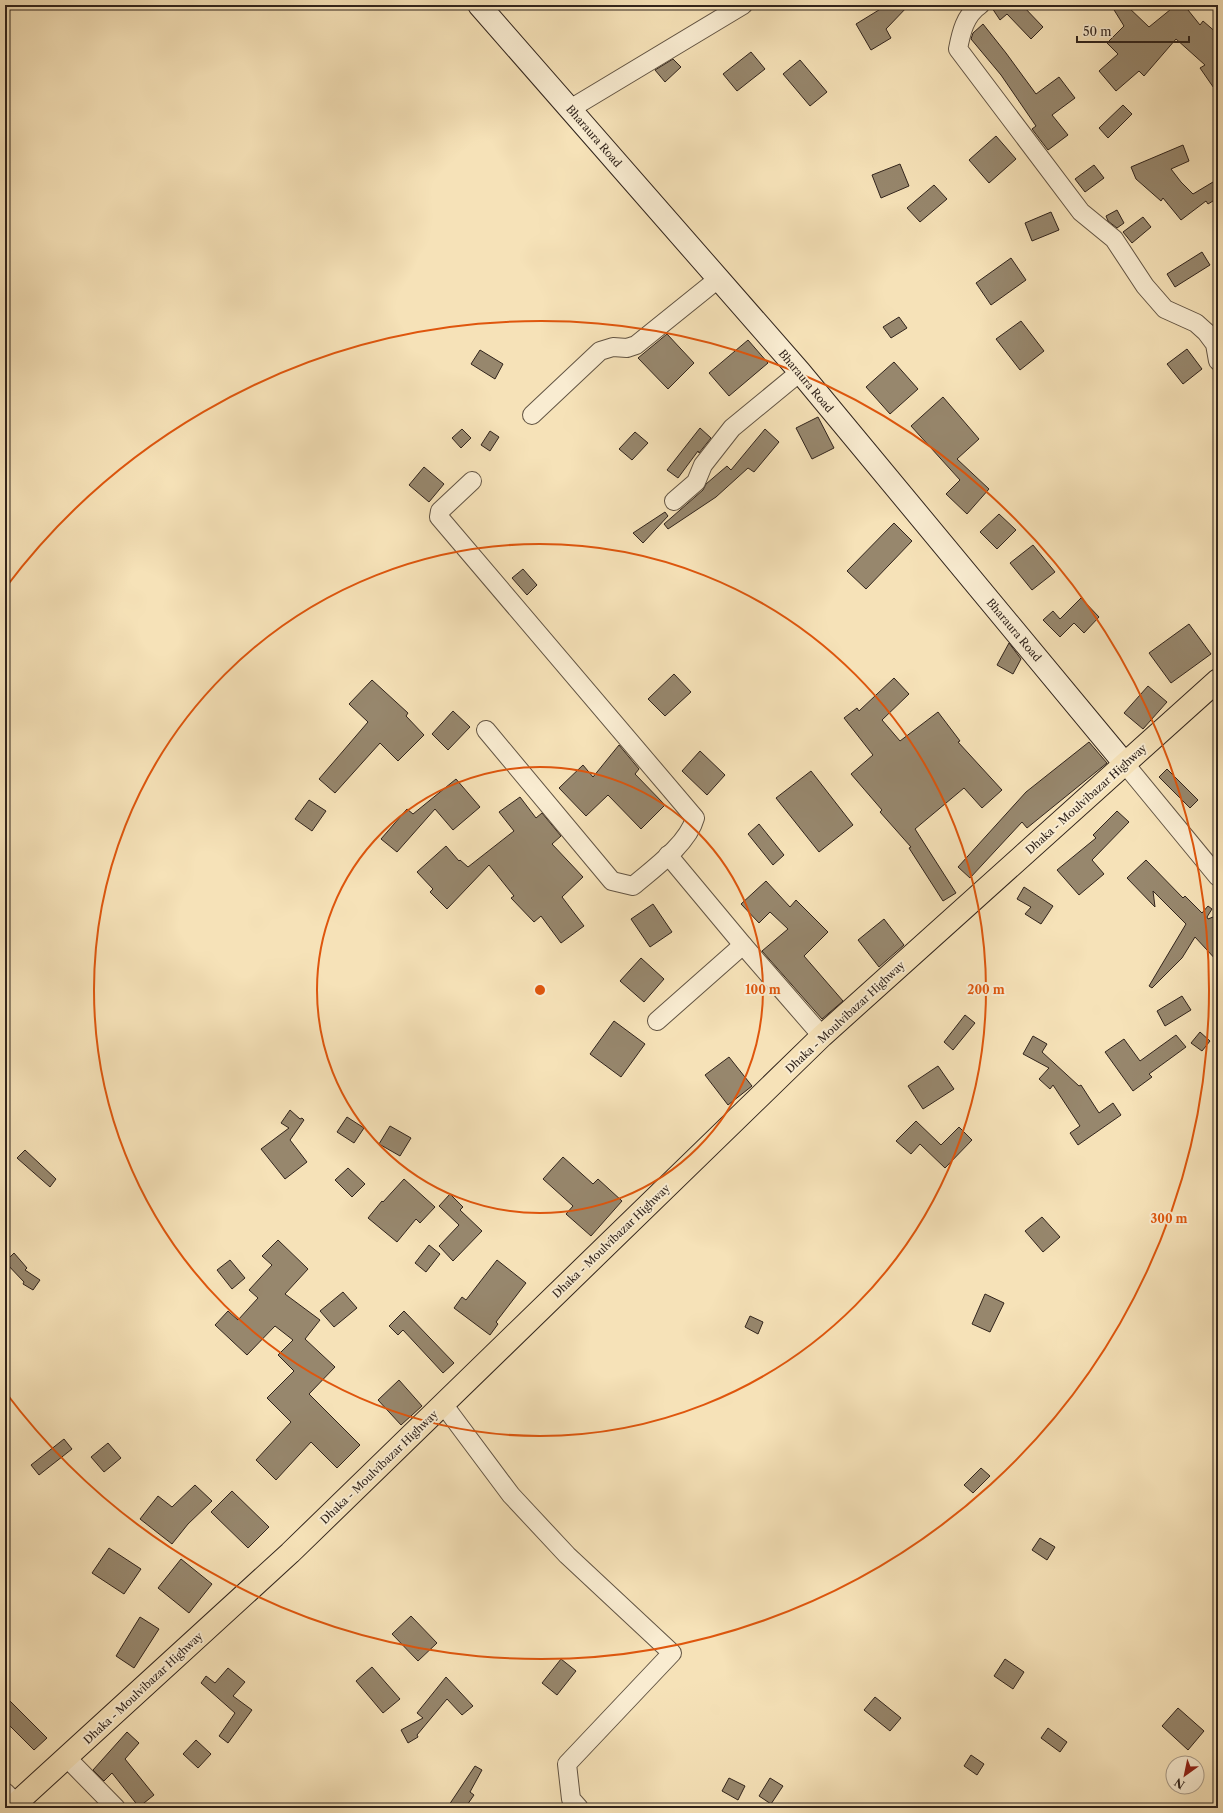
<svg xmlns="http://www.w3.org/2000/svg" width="1223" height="1813" viewBox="0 0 1223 1813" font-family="'Libre Caslon Text',serif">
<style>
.building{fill:#97876d;stroke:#31241c}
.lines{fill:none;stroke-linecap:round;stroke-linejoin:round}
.minor-casing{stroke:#625443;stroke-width:20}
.secondary-casing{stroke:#31241c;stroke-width:24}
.trunk-casing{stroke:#31241c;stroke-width:24}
.minor{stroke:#f9ecd1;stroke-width:18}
.secondary{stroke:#f9ecd1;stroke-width:22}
.trunk{stroke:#f6e2b8;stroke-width:22}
.ring{fill:none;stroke:#df560d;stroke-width:2}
.labels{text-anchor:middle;stroke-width:4;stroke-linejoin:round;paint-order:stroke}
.street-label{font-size:11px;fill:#31241c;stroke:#f9ecd1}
.centre{fill:#df560d;stroke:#f9ecd1;stroke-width:2}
.ring-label{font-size:12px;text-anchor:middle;font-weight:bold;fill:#df560d;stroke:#f9ecd1;stroke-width:4;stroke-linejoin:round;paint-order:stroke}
</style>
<rect width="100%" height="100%" fill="#f6e2b8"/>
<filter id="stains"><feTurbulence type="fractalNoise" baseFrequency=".005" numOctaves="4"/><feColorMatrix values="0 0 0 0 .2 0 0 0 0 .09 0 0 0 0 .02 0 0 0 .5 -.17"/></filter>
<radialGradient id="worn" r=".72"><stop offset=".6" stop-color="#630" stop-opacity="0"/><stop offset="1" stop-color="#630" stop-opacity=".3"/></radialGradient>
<!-- building -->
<g class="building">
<polygon points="887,5 909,5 886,29 891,38 871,50 856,24"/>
<polygon points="990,5 1022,5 1043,27 1031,39 1007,14 1000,20"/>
<polygon points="1111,5 1126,5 1149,27 1176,5 1184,5 1200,25 1203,21 1218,34 1218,94 1200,68 1205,65 1176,39 1144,76 1139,71 1116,91 1099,71 1118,54 1107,43 1124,26"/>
<polygon points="983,24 1006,53 1036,94 1059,77 1075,98 1052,115 1068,135 1048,150 1032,129 1036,126 1001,75 971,39 973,33"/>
<polygon points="751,52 765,69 737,91 723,74"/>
<polygon points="673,59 681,67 665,82 655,70"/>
<polygon points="800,60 827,92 810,106 783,74"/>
<polygon points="1123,105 1132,114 1108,138 1099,128"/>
<polygon points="996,136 1016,159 989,183 969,160"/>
<polygon points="1183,145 1189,161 1171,169 1181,182 1193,194 1218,179 1218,198 1208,204 1206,201 1181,220 1163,198 1161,201 1136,179 1131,167"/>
<polygon points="900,164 909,186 881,198 872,175"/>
<polygon points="1094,165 1104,178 1085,192 1075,179"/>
<polygon points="934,185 947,199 920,222 907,208"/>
<polygon points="1117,210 1124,223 1117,228 1108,221 1106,216"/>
<polygon points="1051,212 1059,230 1032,241 1025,223"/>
<polygon points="1143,217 1151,227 1132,243 1123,232"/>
<polygon points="1202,252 1210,265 1175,287 1167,274"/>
<polygon points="1011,258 1026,280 991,305 976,283"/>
<polygon points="899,317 907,328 891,338 883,327"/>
<polygon points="1021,321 1044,351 1020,370 996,339"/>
<polygon points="667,334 694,363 668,389 638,358"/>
<polygon points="748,340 768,363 729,396 709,373"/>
<polygon points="1187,349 1202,369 1183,384 1167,364"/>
<polygon points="480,350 503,364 495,379 471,364"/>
<polygon points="894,362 918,389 890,414 866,387"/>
<polygon points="943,397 979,439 957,459 989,489 967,514 946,494 960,480 911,426"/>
<polygon points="818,417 834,448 812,459 796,428"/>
<polygon points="700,428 711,438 699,453 698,451 678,478 667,470"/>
<polygon points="462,429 471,438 461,448 452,438"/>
<polygon points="765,429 779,442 754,472 748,468 716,497 668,529 664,524 703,490 706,484 727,466 731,470"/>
<polygon points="490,431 499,437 490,451 481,445"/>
<polygon points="635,432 648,443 632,460 619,449"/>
<polygon points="424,467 444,484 429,502 409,485"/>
<polygon points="665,512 668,516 643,543 633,533"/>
<polygon points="999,514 1016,530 997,549 980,532"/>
<polygon points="894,523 912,541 866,589 847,571"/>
<polygon points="1033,545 1055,572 1032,590 1010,563"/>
<polygon points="523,569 537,585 527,595 512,578"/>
<polygon points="1081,598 1099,617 1084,633 1074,623 1060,637 1043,620 1053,611 1060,619"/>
<polygon points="1189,624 1211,654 1171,683 1149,653"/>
<polygon points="1009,643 1021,659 1013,674 997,665"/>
<polygon points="674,674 691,692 665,716 648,699"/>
<polygon points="894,678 909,694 882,720 900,741 938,712 960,741 958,742 1002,790 982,808 964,788 915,829 956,893 943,901 909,848 911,847 880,812 882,810 851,774 873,755 844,718 857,708 859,711"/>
<polygon points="372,680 408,713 406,716 424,735 398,761 380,743 335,793 319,779 368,722 349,704"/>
<polygon points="1148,686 1167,702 1143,729 1124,713"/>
<polygon points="453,711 470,727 448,750 432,734"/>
<polygon points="1089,742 1107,763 1027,828 1022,822 970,878 958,867 1026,792"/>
<polygon points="619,745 639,769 635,774 665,805 641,829 608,795 586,816 559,788 583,765 593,777"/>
<polygon points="700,751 725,775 707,795 682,771"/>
<polygon points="1167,769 1198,800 1190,808 1159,777"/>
<polygon points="811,771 853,825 819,852 776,798"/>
<polygon points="456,779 480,807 453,830 435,809 397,852 381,839 407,809 413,814"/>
<polygon points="520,797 536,818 542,813 561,836 552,844 583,877 562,897 584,926 561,943 541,916 534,922 511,898 514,896 489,865 447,909 430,892 433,889 417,872 446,846 459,861 460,860 468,867 514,831 499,812"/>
<polygon points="309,800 326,811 312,831 295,819"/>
<polygon points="1117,811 1129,822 1092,860 1104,874 1079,895 1057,870 1096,838 1093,835"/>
<polygon points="759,824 784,855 773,865 748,834"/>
<polygon points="1146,860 1183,898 1185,896 1202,913 1208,906 1212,909 1207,917 1208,919 1218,915 1218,962 1195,937 1182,958 1152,988 1149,986 1186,924 1153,891 1155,907 1127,878"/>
<polygon points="766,881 790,907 796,900 828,932 804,956 843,1001 822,1019 762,951 788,929 770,912 759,923 741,904"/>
<polygon points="1024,887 1053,906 1041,924 1025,914 1031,907 1017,899"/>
<polygon points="653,904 672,932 650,947 631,919"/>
<polygon points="884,919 904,945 879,967 858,940"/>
<polygon points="641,958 664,979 644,1002 620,981"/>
<polygon points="1182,996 1191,1010 1165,1026 1157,1011"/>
<polygon points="965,1015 975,1023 953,1050 944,1042"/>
<polygon points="614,1021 645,1044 621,1077 590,1054"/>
<polygon points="1200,1032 1210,1041 1202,1051 1191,1043"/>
<polygon points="1176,1035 1186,1047 1149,1074 1152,1077 1133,1091 1105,1052 1124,1039 1140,1061"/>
<polygon points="1033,1036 1047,1044 1042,1052 1079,1086 1081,1085 1099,1113 1113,1103 1121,1115 1078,1145 1070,1133 1080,1126 1053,1085 1050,1089 1039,1079 1049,1068 1023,1054"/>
<polygon points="729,1057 752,1086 728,1105 705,1075"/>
<polygon points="938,1066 954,1089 923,1109 908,1086"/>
<polygon points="290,1110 300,1119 302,1118 304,1120 290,1140 307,1162 285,1179 261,1149 289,1128 281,1123"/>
<polygon points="347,1117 364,1128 354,1143 337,1132"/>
<polygon points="916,1121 941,1145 959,1127 972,1140 945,1168 920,1144 911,1154 896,1141"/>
<polygon points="390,1126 411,1138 400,1156 379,1144"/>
<polygon points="25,1150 56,1179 50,1187 17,1158"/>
<polygon points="563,1157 593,1184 598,1179 622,1201 591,1236 566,1214 573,1206 543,1179"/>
<polygon points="348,1168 365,1184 352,1197 335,1180"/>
<polygon points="404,1179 435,1207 420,1223 416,1219 397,1242 368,1218 382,1201 383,1202"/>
<polygon points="450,1194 463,1207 460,1210 482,1231 453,1261 439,1246 459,1225 439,1206"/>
<polygon points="1042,1217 1060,1237 1043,1252 1025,1231"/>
<polygon points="278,1240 308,1269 285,1294 320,1320 305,1339 335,1367 309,1394 360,1445 337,1468 311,1442 276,1480 256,1460 291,1422 267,1398 294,1371 278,1355 293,1340 275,1326 247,1355 215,1325 228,1311 238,1320 258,1298 249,1290 272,1265 262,1256"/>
<polygon points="429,1245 440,1254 426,1272 415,1263"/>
<polygon points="14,1253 27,1268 25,1270 40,1280 33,1290 23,1284 24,1282 5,1262"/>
<polygon points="230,1260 245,1278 232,1289 217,1270"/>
<polygon points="497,1260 526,1283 496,1322 498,1324 490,1335 454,1308 462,1297 466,1300"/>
<polygon points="343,1292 357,1308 334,1327 320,1311"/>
<polygon points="985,1294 1004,1303 990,1332 972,1324"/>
<polygon points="404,1311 454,1363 443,1373 403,1330 398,1335 389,1326"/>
<polygon points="750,1316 763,1322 758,1334 745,1327"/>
<polygon points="399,1380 422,1406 401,1425 378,1400"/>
<polygon points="64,1439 72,1449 39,1475 31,1465"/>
<polygon points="108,1443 121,1458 104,1472 91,1457"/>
<polygon points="981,1468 990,1476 973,1493 964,1485"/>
<polygon points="195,1485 212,1501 188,1524 172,1544 140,1519 158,1496 172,1507"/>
<polygon points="232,1491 269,1527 248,1548 211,1512"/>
<polygon points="1040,1538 1055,1547 1047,1560 1032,1550"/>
<polygon points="109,1548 141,1569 124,1594 92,1573"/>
<polygon points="181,1559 212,1584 189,1613 158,1588"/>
<polygon points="411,1616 437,1643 418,1661 392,1634"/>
<polygon points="140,1617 159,1629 134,1668 116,1656"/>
<polygon points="561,1659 576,1671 557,1695 542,1683"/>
<polygon points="1005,1659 1024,1672 1013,1689 994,1676"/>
<polygon points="372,1667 400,1699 383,1713 356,1681"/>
<polygon points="228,1668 245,1682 233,1696 252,1710 228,1743 219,1736 235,1713 201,1683 206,1676 215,1683"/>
<polygon points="446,1677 473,1706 462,1715 447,1699 417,1735 418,1737 408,1743 401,1730 423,1718 417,1713"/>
<polygon points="5,1696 47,1738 34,1750 5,1721"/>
<polygon points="875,1697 901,1718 890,1731 864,1710"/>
<polygon points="1178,1708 1204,1731 1188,1750 1162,1726"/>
<polygon points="1048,1728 1067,1742 1060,1752 1041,1738"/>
<polygon points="127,1732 139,1743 125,1759 154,1795 139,1807 112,1773 104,1781 93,1770"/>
<polygon points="196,1740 211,1754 198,1768 183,1754"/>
<polygon points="971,1755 984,1764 977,1775 964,1766"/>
<polygon points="475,1766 482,1770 470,1792 474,1795 465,1808 447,1808"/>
<polygon points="729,1778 745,1786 738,1800 722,1791"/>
<polygon points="770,1778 783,1786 771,1804 759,1796"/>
</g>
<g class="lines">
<defs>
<g id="minor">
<path d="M980,5c-15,10 -19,28 -22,44l123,163 33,27 31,47 20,23 31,14 10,9 9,12 3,17"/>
<polyline points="570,109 743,5"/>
<polyline points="532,415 600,351 613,347 627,348 636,345 718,279"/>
<path d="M472,481l-32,30 -1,6 256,301c-7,26 -42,51 -62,68l-21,-5 -126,-151"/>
<polyline points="674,501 696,482 703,465 732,428 800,372"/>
<polyline points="1125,764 1218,877"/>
<polyline points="668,855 743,945 822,1036"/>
<polyline points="657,1021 743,945"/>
<polyline points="443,1404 511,1495 567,1555 672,1653 567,1764 571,1799 579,1808"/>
<polyline points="67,1758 116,1808"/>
<polyline points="5,1792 16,1803"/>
</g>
<polyline id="secondary" points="479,5 800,372 1125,764"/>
<polyline id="trunk" points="11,1808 290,1553 822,1036 1218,680"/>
</defs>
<!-- minor casing -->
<use href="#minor" class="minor-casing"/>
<!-- secondary casing -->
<use href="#secondary" class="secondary-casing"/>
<!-- trunk casing -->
<use href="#trunk" class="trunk-casing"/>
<!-- minor -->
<use href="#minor" class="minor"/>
<!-- secondary -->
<use href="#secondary" class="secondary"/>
<!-- trunk -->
<use href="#trunk" class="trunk"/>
</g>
<!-- distance rings -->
<g class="ring">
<circle cx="540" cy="990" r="223"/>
<circle cx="540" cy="990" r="446"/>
<path d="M6 587A669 669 0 1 1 6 1393"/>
</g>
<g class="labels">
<!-- street labels -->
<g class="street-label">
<text transform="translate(594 136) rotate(49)" y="4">Bharaura Road</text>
<text transform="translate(806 381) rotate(50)" y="4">Bharaura Road</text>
<text transform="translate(1014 630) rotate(50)" y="4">Bharaura Road</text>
<text transform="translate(1086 799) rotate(-42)" y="4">Dhaka - Moulvibazar Highway</text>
<text transform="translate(845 1017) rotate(-43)" y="4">Dhaka - Moulvibazar Highway</text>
<text transform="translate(611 1241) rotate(-44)" y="4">Dhaka - Moulvibazar Highway</text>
<text transform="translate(379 1467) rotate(-44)" y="4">Dhaka - Moulvibazar Highway</text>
<text transform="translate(143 1688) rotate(-43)" y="4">Dhaka - Moulvibazar Highway</text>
</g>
</g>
<circle cx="540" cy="990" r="6" class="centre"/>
<g class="ring-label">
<text x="763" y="994">100 m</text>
<text x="986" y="994">200 m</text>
<text x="1169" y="1223">300 m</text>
</g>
<!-- margin -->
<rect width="1223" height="1813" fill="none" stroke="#f6e2b8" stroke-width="20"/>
<rect x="6" y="6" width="1211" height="1801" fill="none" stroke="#31241c" stroke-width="2"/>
<rect x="10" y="10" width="1203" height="1793" fill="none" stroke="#31241c"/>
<!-- north arrow -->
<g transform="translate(1185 1775) rotate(213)"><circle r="19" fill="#f9ecd1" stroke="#a99c89"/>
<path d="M0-3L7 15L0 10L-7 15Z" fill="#8f2418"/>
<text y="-6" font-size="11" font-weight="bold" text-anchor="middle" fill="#31241c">N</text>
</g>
<!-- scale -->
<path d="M1077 36v6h112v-6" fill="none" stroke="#31241c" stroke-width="2"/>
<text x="1083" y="36" font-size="12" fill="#31241c" stroke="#f9ecd1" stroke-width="3" paint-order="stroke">50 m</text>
<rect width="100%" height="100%" filter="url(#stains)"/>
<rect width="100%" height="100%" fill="url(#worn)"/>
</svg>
